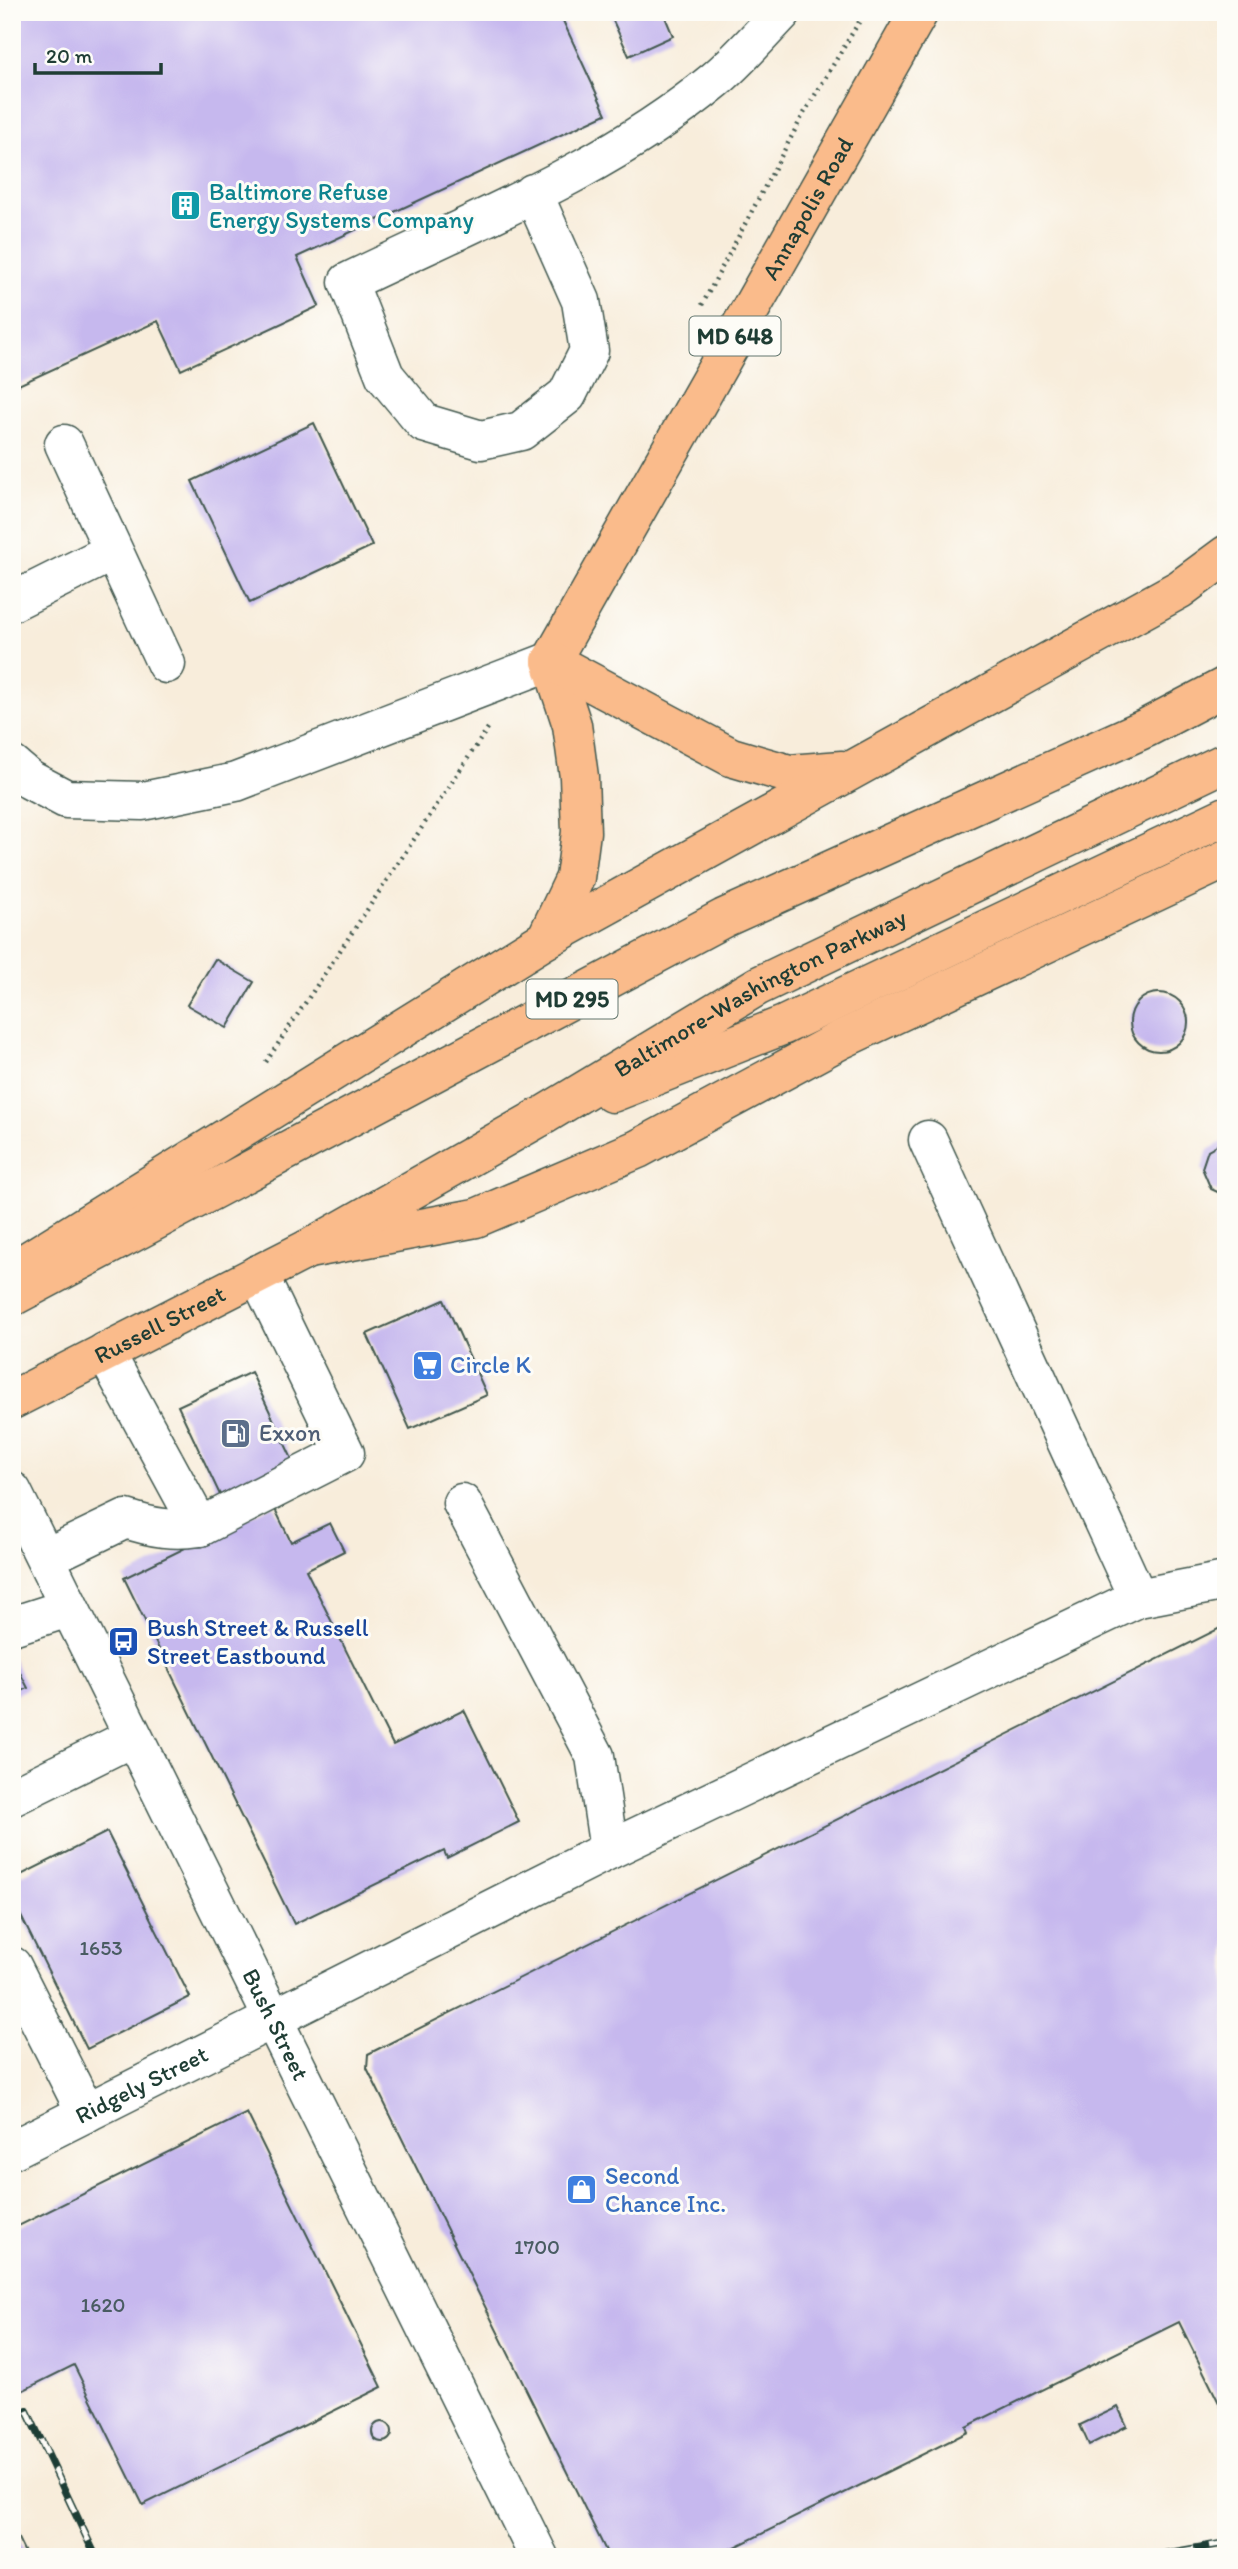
<svg xmlns="http://www.w3.org/2000/svg" width="1238" height="2569" viewBox="0 0 1238 2569" font-family="Itim,sans-serif">
<style>
.building{fill:#c6b8ee}
.lines{fill:none;stroke-linecap:round;stroke-linejoin:round}
.minor-casing{stroke:#40574d;stroke-width:41}
.major-casing{stroke:#40574d;stroke-width:41}
.highway-casing{stroke:#40574d;stroke-width:41}
.path{stroke:#40574d;stroke-width:4.5;stroke-dasharray:2 5;stroke-linecap:butt}
.minor{stroke:#fff;stroke-width:38}
.major{stroke:#fabb8b;stroke-width:38}
.highway{stroke:#fabb8b;stroke-width:38}
.rail-casing{stroke:#1f3d34;stroke-width:8}
.rail{stroke:#fdfcf7;stroke-width:5;stroke-dasharray:16;stroke-linecap:butt}
.labels{text-anchor:middle;stroke-width:6;stroke-linejoin:round;paint-order:stroke}
.number-label{font-size:21px;fill:#495c62}
.shield{fill:#fdfcf7;stroke:#62766e;stroke-width:2}
.shield-label{font-size:23px;font-weight:bold;fill:#1f3d34}
.culture-label{font-size:24px;fill:#0d838f;stroke:#fdfcf7;text-anchor:start}
.street-label{font-size:24px;fill:#1f3d34;stroke:#fdfcf7}
.shop-label{font-size:24px;fill:#366cbe;stroke:#fdfcf7;text-anchor:start}
.service-label{font-size:24px;fill:#4e5e75;stroke:#fdfcf7;text-anchor:start}
.transit-label{font-size:24px;fill:#164399;stroke:#fdfcf7;text-anchor:start}
</style>
<rect width="100%" height="100%" fill="#fdfcf7"/>
<filter id="ink" filterUnits="userSpaceOnUse"><feTurbulence type="fractalNoise" baseFrequency=".0143" numOctaves="2"/><feDisplacementMap in="SourceGraphic" scale="14" xChannelSelector="R" yChannelSelector="G"/><feConvolveMatrix kernelMatrix="1 2 1 2 8 2 1 2 1" color-interpolation-filters="sRGB"/></filter>
<filter id="wash" filterUnits="userSpaceOnUse"><feTurbulence type="fractalNoise" baseFrequency=".00686" numOctaves="4" result="noise"/><feDisplacementMap in="SourceGraphic" scale="28" xChannelSelector="R" yChannelSelector="G"/><feGaussianBlur stdDeviation="1.57" result="paint"/><feColorMatrix in="noise" values="0 0 0 0 0 0 0 0 0 0 0 0 0 0 0 0 0 1.4 0 .05"/><feComposite in="paint" operator="in"/></filter>
<g filter="url(#wash)">
<rect width="100%" height="100%" fill="#f8eddb"/>
<g id="blocks">
<!-- building -->
<g class="building">
<polygon points="12,12 559,12 606,114 297,257 319,306 181,370 158,321 12,388"/>
<polygon points="609,12 663,12 673,36 629,56"/>
<polygon points="314,423 372,546 250,603 192,481"/>
<polygon points="215,959 254,982 227,1028 187,1005"/>
<circle cx="1159" cy="1022" r="29"/>
<polygon points="1226,1140 1226,1196 1211,1189 1202,1168 1208,1150"/>
<polygon points="444,1300 487,1395 410,1429 367,1334"/>
<polygon points="251,1372 293,1461 220,1495 178,1406"/>
<polygon points="273,1505 291,1542 330,1523 344,1551 306,1570 393,1745 464,1710 519,1822 447,1858 444,1851 294,1924 124,1578"/>
<polygon points="1226,1625 1226,2417 1179,2322 966,2427 968,2432 715,2557 609,2557 367,2068 368,2054"/>
<polygon points="12,1657 28,1688 12,1696"/>
<polygon points="107,1832 190,1997 87,2049 12,1898 12,1858 21,1875"/>
<polygon points="247,2113 382,2387 143,2505 74,2365 12,2396 12,2229"/>
<polygon points="1118,2407 1127,2426 1089,2445 1080,2425"/>
<circle cx="382" cy="2432" r="10"/>
<polygon points="12,2526 27,2557 12,2557"/>
</g>
</g>
</g>
<g filter="url(#ink)">
<use href="#blocks" fill-opacity="0" stroke="#40574d" stroke-width="2"/>
<g class="lines">
<defs>
<g id="minor">
<path d="M533,193l48,108 8,50 -22,44 -46,36 -40,9 -57,-17 -39,-47 -37,-94c124,-60 260,-113 367,-202 24,-20 45,-45 67,-68"/>
<polyline points="64,444 166,664"/>
<polyline points="12,602 112,552"/>
<polyline points="12,765 30,780 66,799 143,801 236,782 551,661"/>
<polyline points="928,1140 1138,1598"/>
<polyline points="105,1352 200,1527"/>
<path id="s1" d="M12,1491l527,1066"/>
<polyline points="462,1503 595,1756 609,1850"/>
<path d="M47,1557l79,-38c27,9 47,12 74,8l145,-74 -87,-179"/>
<polyline points="12,1626 68,1608"/>
<polyline points="12,1797 133,1737"/>
<polyline points="12,1966 86,2113"/>
<path id="s2" d="M12,2150l597,-300 529,-252 88,-17"/>
</g>
<g id="major">
<path id="s3" d="M12,1271l534,-332 29,-61 6,-46 -2,-55 -7,-52 -21,-64 368,-649"/>
<path id="s4" d="M12,1400l296,-151 168,-31 162,-69 202,-109 386,-181"/>
</g>
<g id="highway">
<polyline points="551,661 731,757 789,774 842,770"/>
<polyline points="546,939 1180,589 1226,555"/>
<polyline points="612,1093 784,1025 1226,816"/>
<path id="s5" d="M308,1249l236,-134 214,-129 468,-224"/>
<polyline points="12,1297 724,918 1146,728 1226,686"/>
</g>
</defs>
<!-- minor casing -->
<use href="#minor" class="minor-casing"/>
<!-- major casing -->
<use href="#major" class="major-casing"/>
<!-- highway casing -->
<use href="#highway" class="highway-casing"/>
<!-- path -->
<g class="path">
<polyline points="702,305 803,115 865,12"/>
<polyline points="266,1062 488,728"/>
</g>
<!-- minor -->
<use href="#minor" class="minor"/>
<!-- major -->
<use href="#major" class="major"/>
<!-- highway -->
<use href="#highway" class="highway"/>
<defs>
<g id="rail">
<polyline points="27,2411 96,2557"/>
<polyline points="1147,2557 1226,2543"/>
</g>
</defs>
<!-- rail casing -->
<use href="#rail" class="rail-casing"/>
<!-- rail -->
<use href="#rail" class="rail"/>
</g>
</g>
<!-- icons -->
<defs>
<symbol id="building-square" viewBox="-11 -11 22 22"><rect x="-9" y="-9" width="18" height="18" rx="4" fill="#0f9aa8" stroke="#fdfcf7"/><path d="M-4-6H4V6H1V3H-1V6H-4ZM-2.5-4.3h1.7v1.8h-1.7ZM.8-4.3h1.7v1.8H.8ZM-2.5-1h1.7V.8h-1.7ZM.8-1h1.7V.8H.8Z" fill="#fff"/></symbol>
<symbol id="supermarket-square" viewBox="-11 -11 22 22"><rect x="-9" y="-9" width="18" height="18" rx="4" fill="#3f7fe0" stroke="#fdfcf7"/><path d="M-6-5.5h2.5l.6 2H6L4.5 2H-2.5L-4.4-4H-6ZM-1.5 3.2a1.3 1.3 0 1 0 .1 0ZM3 3.2a1.3 1.3 0 1 0 .1 0Z" fill="#fff"/></symbol>
<symbol id="fuel-square" viewBox="-11 -11 22 22"><rect x="-9" y="-9" width="18" height="18" rx="4" fill="#5c6f8a" stroke="#fdfcf7"/><path d="M-5.5-6h7V0h2V4h1.3V-2.5L3-4.5l.8-.8L6-3V5H2.5V1h-1V6h-7ZM-4.2-4.7v3.2H.2V-4.7Z" fill="#fff"/></symbol>
<symbol id="bus-square" viewBox="-11 -11 22 22"><rect x="-9" y="-9" width="18" height="18" rx="4" fill="#1a4fb4" stroke="#fdfcf7"/><path d="M-5-6H5V4H4V6H2V4H-2V6H-4V4H-5ZM-3.5-4V0h7V-4ZM-3.5 1.2v1.5H-2V1.2ZM2 1.2v1.5H3.5V1.2Z" fill="#fff"/></symbol>
<symbol id="shop-square" viewBox="-11 -11 22 22"><rect x="-9" y="-9" width="18" height="18" rx="4" fill="#3f7fe0" stroke="#fdfcf7"/><path d="M-5-2.5h2.3a2.7 3.5 0 0 1 5.4 0H5L5.5 6h-11ZM-1.5-2.5h3a1.5 2.3 0 0 0-3 0Z" fill="#fff"/></symbol>
</defs>
<g fill-rule="evenodd">
<use href="#building-square" x="168" y="188" width="35" height="35"/>
<use href="#supermarket-square" x="410" y="1348" width="35" height="35"/>
<use href="#fuel-square" x="218" y="1416" width="35" height="35"/>
<use href="#bus-square" x="106" y="1624" width="35" height="35"/>
<use href="#shop-square" x="564" y="2172" width="35" height="35"/>
</g>
<g class="labels">
<!-- number labels -->
<g class="number-label">
<text x="101" y="1955">1653</text>
<text x="537" y="2254">1700</text>
<text x="103" y="2312">1620</text>
</g>
<!-- shield labels -->
<g class="shield">
<rect x="689.5" y="316.5" width="91" height="39" rx="5"/>
<rect x="526.5" y="979.5" width="91" height="39" rx="5"/>
</g>
<g class="shield-label">
<text x="735" y="344">MD 648</text>
<text x="572" y="1007">MD 295</text>
</g>
<!-- culture labels -->
<g class="culture-label">
<text x="209" y="200">Baltimore Refuse<tspan x="209" dy="28">Energy Systems Company</tspan></text>
</g>
<!-- street labels -->
<g class="street-label">
<text dy="8" stroke="none"><textPath href="#s3" startOffset="1438">Annapolis Road</textPath></text>
<text dy="8" stroke="none"><textPath href="#s5" startOffset="520">Baltimore-Washington Parkway</textPath></text>
<text dy="8" stroke="none"><textPath href="#s4" startOffset="166">Russell Street</textPath></text>
<text dy="8" stroke="none"><textPath href="#s1" startOffset="595">Bush Street</textPath></text>
<text dy="8" stroke="none"><textPath href="#s2" startOffset="145">Ridgely Street</textPath></text>
</g>
<!-- shop labels -->
<g class="shop-label">
<text x="450" y="1373">Circle K</text>
<text x="605" y="2184">Second<tspan x="605" dy="28">Chance Inc.</tspan></text>
</g>
<!-- service labels -->
<g class="service-label">
<text x="259" y="1441">Exxon</text>
</g>
<!-- transit labels -->
<g class="transit-label">
<text x="147" y="1636">Bush Street &amp; Russell<tspan x="147" dy="28">Street Eastbound</tspan></text>
</g>
</g>
<!-- margin -->
<rect width="1238" height="2569" fill="none" stroke="#fdfcf7" stroke-width="42"/>
<!-- scale -->
<path d="M35 63v10h126v-10" fill="none" stroke="#1f3d34" stroke-width="3.5"/>
<text x="46" y="63" font-size="21" fill="#1f3d34" stroke="#fdfcf7" stroke-width="5" paint-order="stroke">20 m</text>
</svg>
